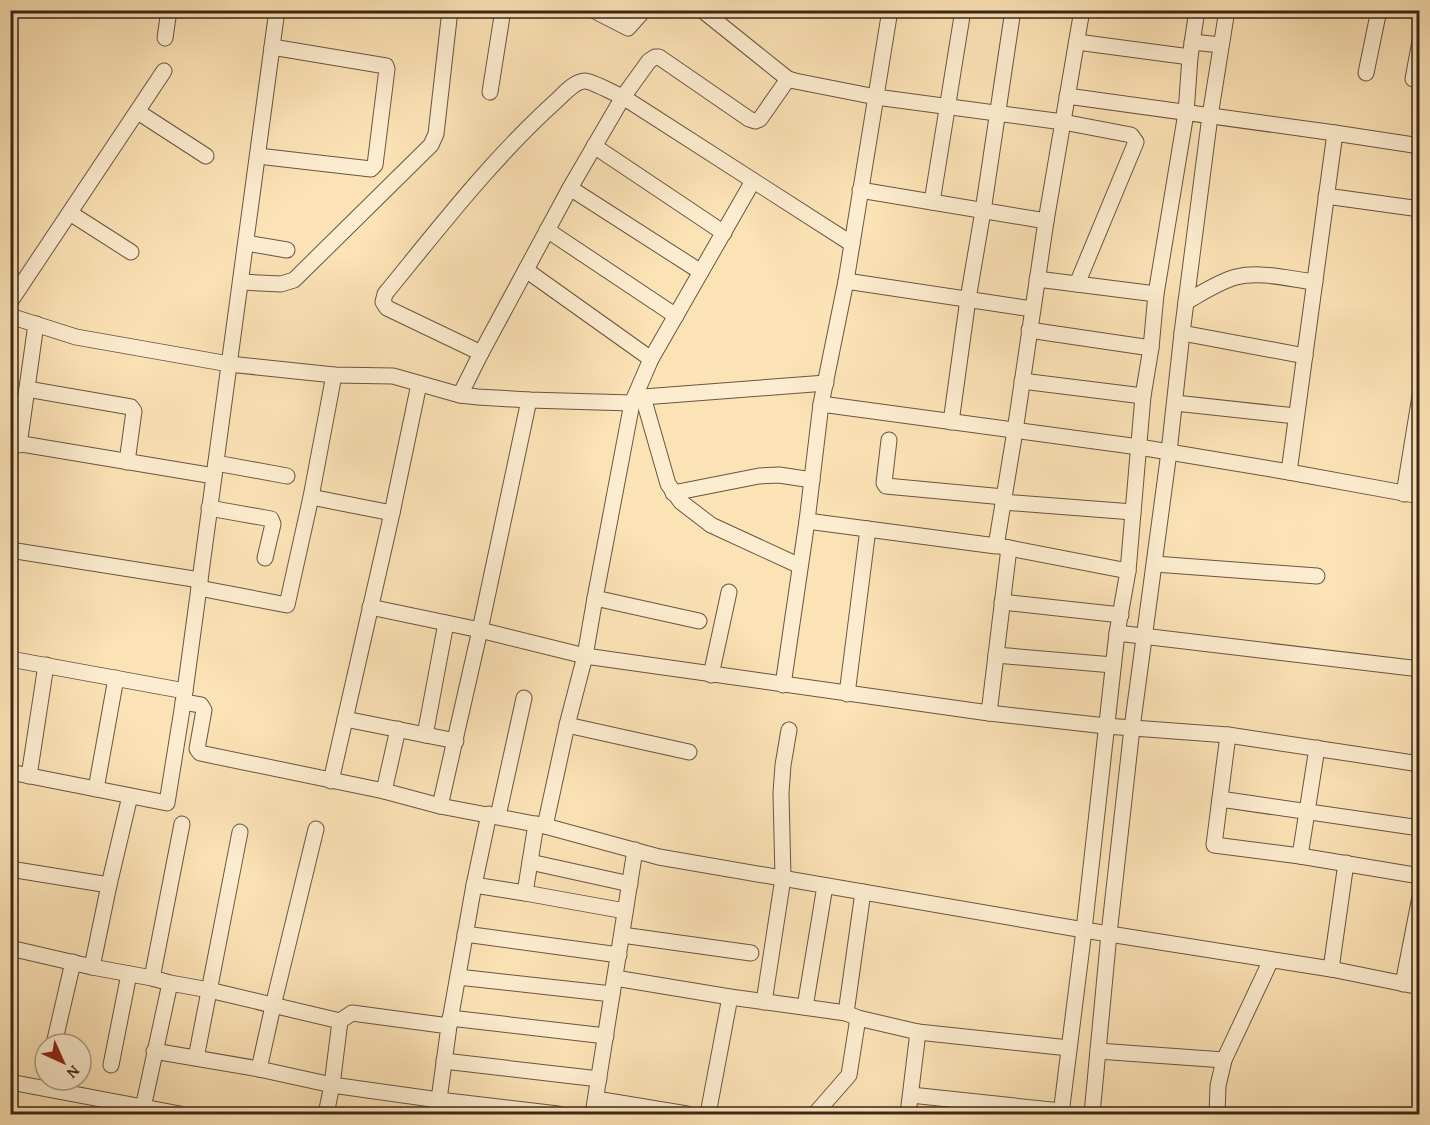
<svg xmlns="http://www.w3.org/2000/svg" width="1430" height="1125" viewBox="0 0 1430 1125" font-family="'Gentium Book Plus',serif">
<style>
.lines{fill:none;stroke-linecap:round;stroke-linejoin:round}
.minor-casing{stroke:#6a5541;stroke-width:17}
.minor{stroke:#fdedd0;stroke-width:15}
</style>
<rect width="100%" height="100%" fill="#fce3b6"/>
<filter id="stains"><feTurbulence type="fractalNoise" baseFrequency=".00333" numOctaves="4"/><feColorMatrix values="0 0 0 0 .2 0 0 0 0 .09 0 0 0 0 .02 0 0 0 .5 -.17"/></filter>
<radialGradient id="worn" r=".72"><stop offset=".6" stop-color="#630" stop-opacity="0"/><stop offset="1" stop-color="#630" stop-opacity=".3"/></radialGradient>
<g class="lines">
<defs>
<g id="minor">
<polyline points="593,10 628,28 644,10"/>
<polyline points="702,10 788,79 795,81 876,97 1063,122 1131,135 1136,142 1077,284"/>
<polyline points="165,38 169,10"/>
<polyline points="1077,42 1190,57"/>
<polyline points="1192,42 1221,45"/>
<polyline points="1366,73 1379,10"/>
<polyline points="1413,79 1420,41"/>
<polyline points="490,92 503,10"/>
<polyline points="1067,96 1335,133 1420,146"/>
<polyline points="138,112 206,156"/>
<polyline points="594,146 724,233"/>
<polyline points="258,156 371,169 375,165 387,69 386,66 272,47"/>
<polyline points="570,188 701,272"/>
<polyline points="860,190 1046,221"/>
<polyline points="1326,196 1420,209"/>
<polyline points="932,202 963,10"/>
<polyline points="70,213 131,252"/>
<polyline points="547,230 676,316"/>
<polyline points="246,243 287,250"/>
<polyline points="526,270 651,359"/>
<polyline points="1037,279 1156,294"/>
<polyline points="846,281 1032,309"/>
<polyline points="241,282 281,284 294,280 431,145 436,134 450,10"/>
<polyline points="10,302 164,71"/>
<path d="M1186,302c16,-9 32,-20 50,-25 25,-6 53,2 79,5"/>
<polyline points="10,316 76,337 229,364 334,375 393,376 460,395 478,397 529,400 632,403 643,397 826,383"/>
<polyline points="1029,330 1151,348"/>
<polyline points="1182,333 1305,356"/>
<path d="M481,353l-94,-45 -4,-6 2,-8c54,-66 107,-135 170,-192 8,-7 19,-21 30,-21 7,0 30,13 38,16l26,-36 6,-4h4l90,62 6,2 5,-2 28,-40"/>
<polyline points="1022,381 1143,396"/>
<polyline points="27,389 131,407 134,411 127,462"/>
<polyline points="460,395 481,353 570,188 623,97 852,244"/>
<polyline points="643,397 668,484 681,502 711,525 800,566"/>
<polyline points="1175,403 1296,416"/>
<polyline points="821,404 1139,447 1289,472 1420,496"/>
<polyline points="951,422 968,299 983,211 1013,10"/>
<polyline points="889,440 884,483 886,486 1004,497"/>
<polyline points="10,442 214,476"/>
<polyline points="19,445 36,324"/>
<polyline points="216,463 287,476"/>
<polyline points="1289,472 1335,133"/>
<polyline points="673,493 759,476 779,475 812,480"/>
<polyline points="1404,494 1420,396"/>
<polyline points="311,497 334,375"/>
<polyline points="1003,502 1133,512"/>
<polyline points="209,508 271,519 273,524 265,558"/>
<polyline points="807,521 996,546 1015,431 1046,221 1082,10"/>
<polyline points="999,546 1128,571"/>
<polyline points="10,550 200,580"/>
<polyline points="1155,564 1317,576"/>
<polyline points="199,588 287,605 311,497 392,513"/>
<polyline points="595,598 699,621"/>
<polyline points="1002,602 1121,615"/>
<polyline points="370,607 480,630 585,656 989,713 1106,726 1228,735 1420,764"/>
<polyline points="1117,633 1420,669"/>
<polyline points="996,655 1113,665"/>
<polyline points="10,659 185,691"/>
<polyline points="711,675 729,592"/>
<polyline points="783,685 807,521 821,404 846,281 890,10"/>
<polyline points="847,694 868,529"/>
<polyline points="183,702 201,705 204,710 197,749 200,753 384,791 440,806 545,826 659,857 1084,930 1331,969 1420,987"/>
<polyline points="989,713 1009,548"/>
<polyline points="345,719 456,741"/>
<polyline points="567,725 689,752"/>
<polyline points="425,735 446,623"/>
<polyline points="1228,735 1214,845 1300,856 1317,748"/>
<polyline points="10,772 167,803 185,691 277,10"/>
<polyline points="29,776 46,665"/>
<polyline points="331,781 392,513 419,384"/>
<polyline points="96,789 116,678"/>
<polyline points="384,791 398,729"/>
<polyline points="1220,799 1420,828"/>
<polyline points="440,806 480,630 529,400"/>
<polyline points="489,814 474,885 525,893 536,824"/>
<polyline points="498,816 524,698"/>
<polyline points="545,826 567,725 585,656 595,598 632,403 651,359 753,181"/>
<polyline points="1300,856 1420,876"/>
<polyline points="530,862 630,884"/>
<polyline points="10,869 109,885"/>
<polyline points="525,893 625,911"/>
<polyline points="465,934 619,955"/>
<polyline points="622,935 751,953"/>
<polyline points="10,948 92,967 152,978 170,983 209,990 340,1021 332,1085 326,1114"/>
<polyline points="92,967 109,885 130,796"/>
<polyline points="1331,969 1346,863"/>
<polyline points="458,977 612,994"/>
<polyline points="152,978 182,824"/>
<polyline points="615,978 730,997 846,1013 863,892"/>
<polyline points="1403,984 1420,897"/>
<polyline points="764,1002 783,878 781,793 783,765 789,730"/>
<polyline points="805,1007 825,886"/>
<polyline points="846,1013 858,1018 918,1032 908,1114"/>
<polyline points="450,1018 606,1036"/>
<polyline points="340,1021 352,1013 449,1026 437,1114"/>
<polyline points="449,1026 474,885"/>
<polyline points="918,1032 1069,1048"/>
<polyline points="54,1044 73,962"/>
<polyline points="154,1051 259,1069 332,1085 439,1100 558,1114"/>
<polyline points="1098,1051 1224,1060"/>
<polyline points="196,1058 240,832"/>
<polyline points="444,1061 599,1079"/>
<polyline points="111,1065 129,974"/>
<polyline points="259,1069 273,1006 316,829"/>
<polyline points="10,1082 180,1114"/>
<polyline points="911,1095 1061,1111"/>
<polyline points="596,1099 687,1114"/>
<polyline points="143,1108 170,983"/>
<polyline points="593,1114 635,850"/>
<polyline points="708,1114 730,997"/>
<polyline points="815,1114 849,1075 858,1018"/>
<polyline points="1061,1114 1084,930 1117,633 1128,571 1143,396 1151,348 1156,294 1186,113 1190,57 1197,10"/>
<polyline points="1092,1114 1109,934 1132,728 1169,452 1182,333 1210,116 1227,10"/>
<polyline points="1217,1114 1218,1086 1224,1060 1271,960"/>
</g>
</defs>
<!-- minor casing -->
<use href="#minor" class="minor-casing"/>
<!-- minor -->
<use href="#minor" class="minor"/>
</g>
<!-- margin -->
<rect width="1430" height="1125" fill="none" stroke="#fce3b6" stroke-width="36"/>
<rect x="12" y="12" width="1406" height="1101" fill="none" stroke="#3a261a" stroke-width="3"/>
<rect x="18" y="18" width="1394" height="1089" fill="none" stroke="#3a261a" stroke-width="1.5"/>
<!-- north arrow -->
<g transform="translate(63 1062) rotate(135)"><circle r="28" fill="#fdedd0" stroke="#af9d87" stroke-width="1.5"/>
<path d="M0-4.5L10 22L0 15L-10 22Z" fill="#8f2418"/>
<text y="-9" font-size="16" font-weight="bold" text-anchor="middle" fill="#3a261a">N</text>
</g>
<rect width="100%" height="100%" filter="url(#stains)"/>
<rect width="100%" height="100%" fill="url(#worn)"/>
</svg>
